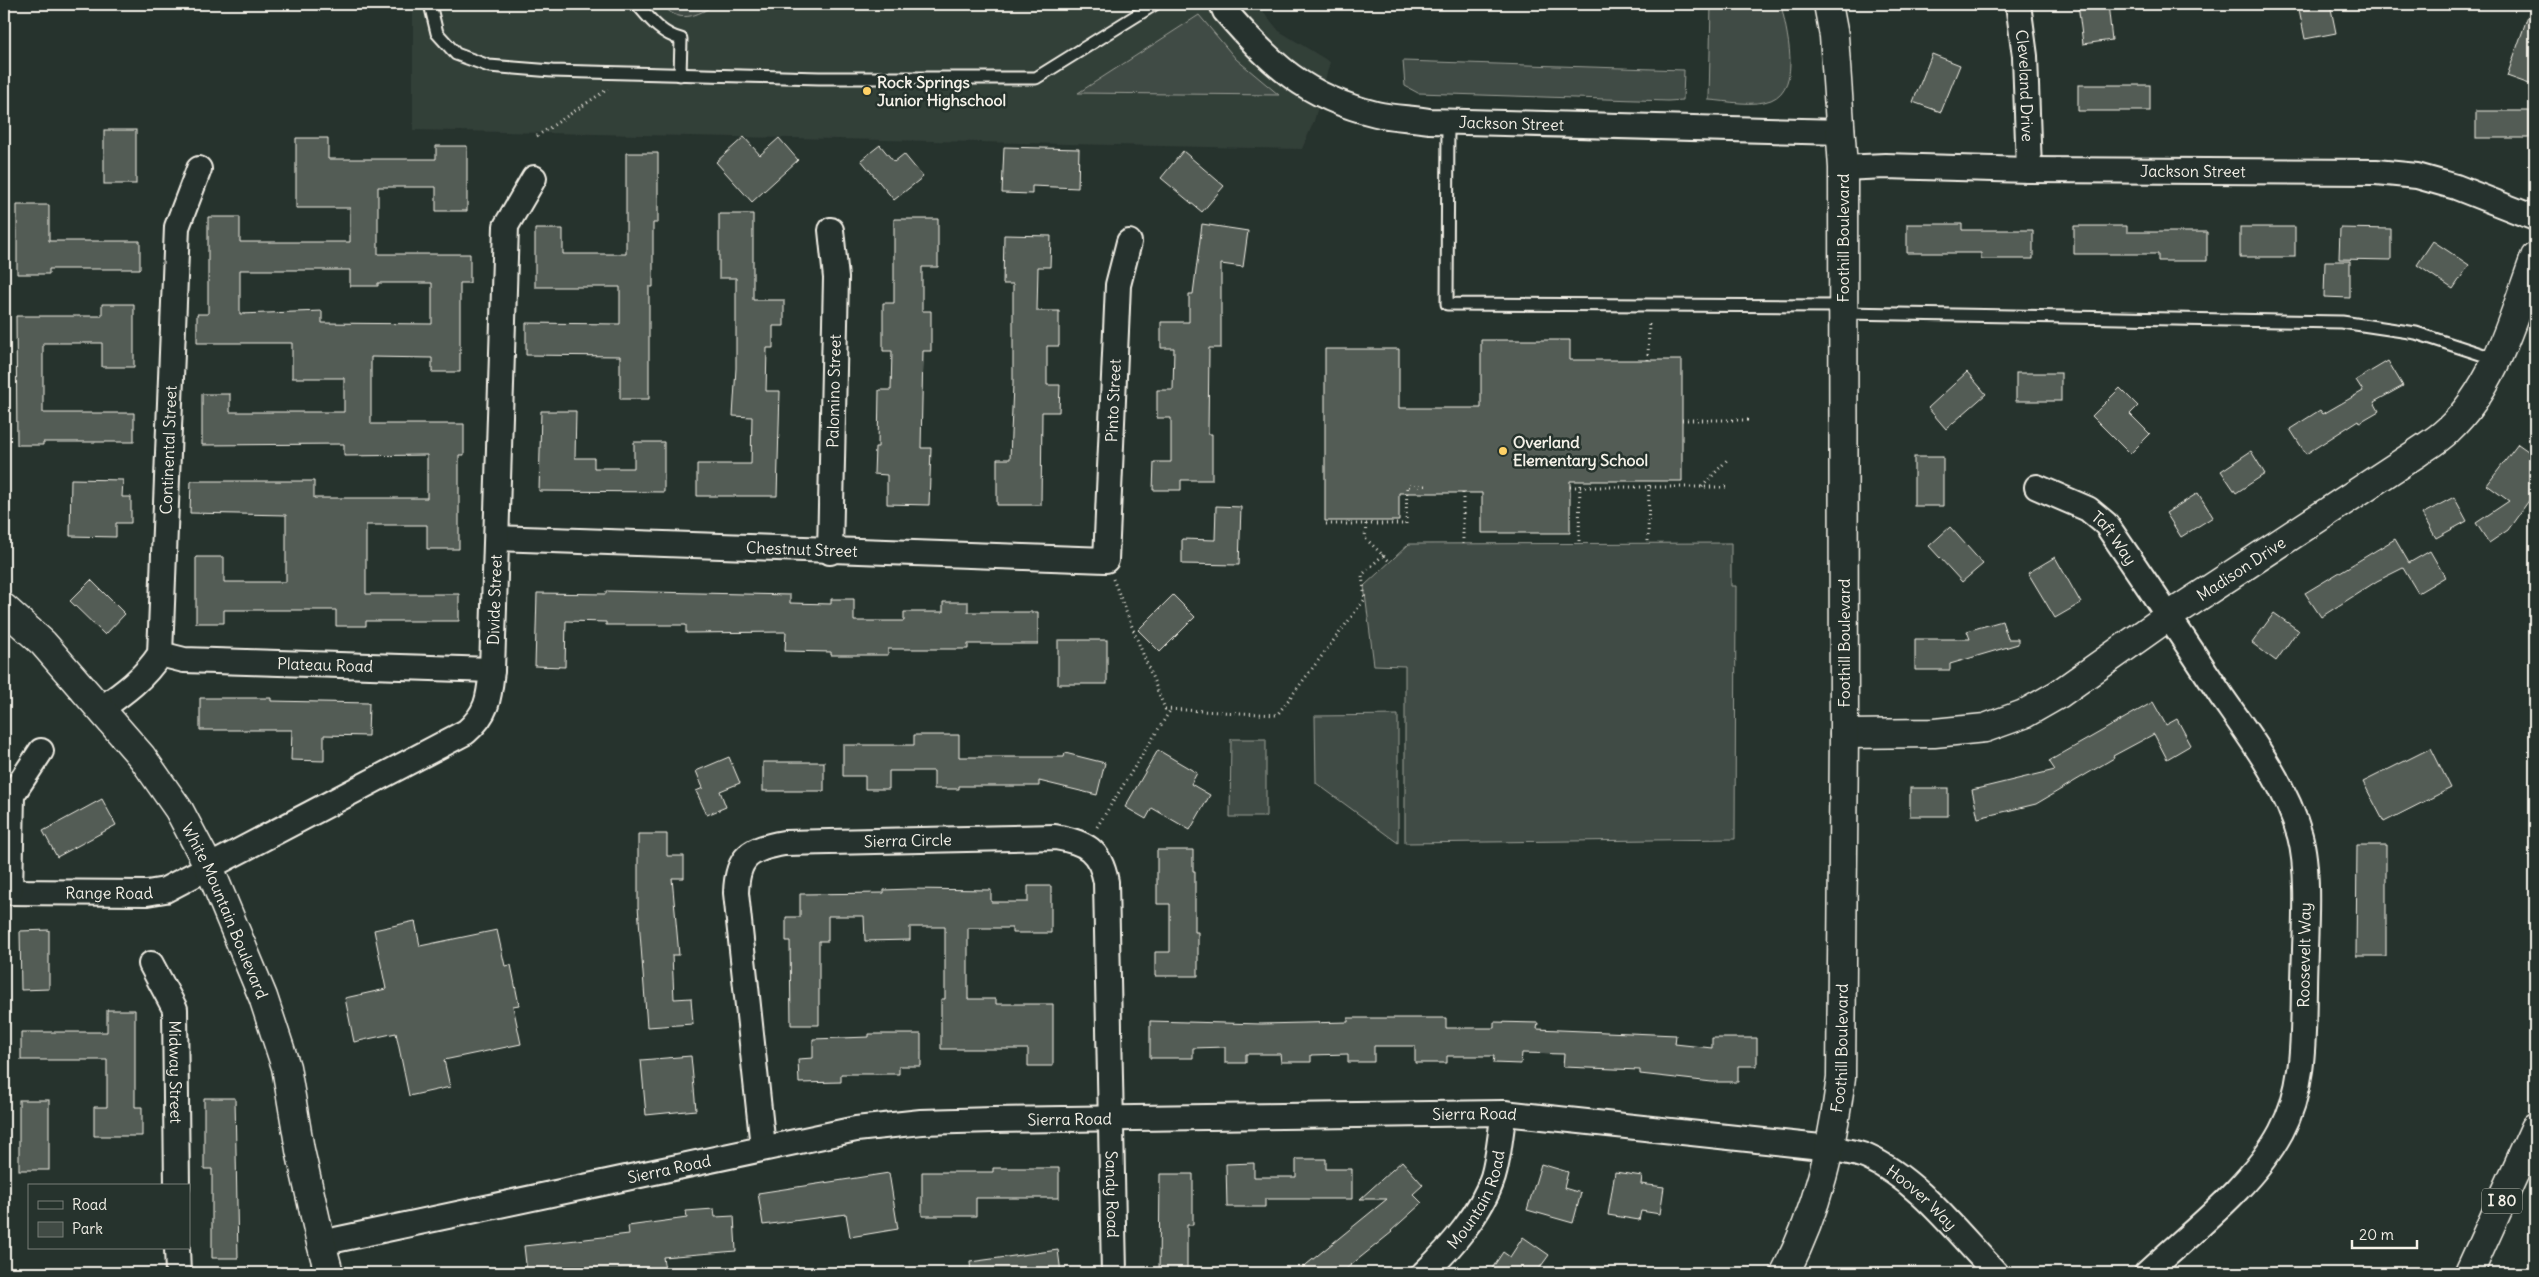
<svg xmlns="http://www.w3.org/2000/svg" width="2539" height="1277" viewBox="0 0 2539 1277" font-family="Delius,sans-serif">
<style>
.built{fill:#333f39}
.green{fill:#414b45;stroke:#9a9e96}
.building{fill:#525c55;stroke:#f4f1e8;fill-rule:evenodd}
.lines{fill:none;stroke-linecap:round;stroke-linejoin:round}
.lane-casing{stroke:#f4f1e8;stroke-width:15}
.street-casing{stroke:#f4f1e8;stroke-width:28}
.secondary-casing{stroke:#f4f1e8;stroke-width:31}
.highway-casing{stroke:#f4f1e8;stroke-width:31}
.path{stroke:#f4f1e8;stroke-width:3;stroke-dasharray:1 4;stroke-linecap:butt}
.lane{stroke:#26332d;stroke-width:11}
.street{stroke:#26332d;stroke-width:24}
.secondary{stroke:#26332d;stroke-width:28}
.highway{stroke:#26332d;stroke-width:28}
.poi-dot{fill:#ffd166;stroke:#26332d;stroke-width:2}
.labels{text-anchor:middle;stroke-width:5;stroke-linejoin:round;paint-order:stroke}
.shield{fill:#26332d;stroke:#b6b8b0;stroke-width:1}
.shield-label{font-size:15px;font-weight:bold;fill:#f4f1e8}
.poi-label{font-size:16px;font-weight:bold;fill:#f4f1e8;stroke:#26332d;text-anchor:start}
.street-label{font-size:16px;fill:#f4f1e8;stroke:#26332d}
</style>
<rect width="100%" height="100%" fill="#26332d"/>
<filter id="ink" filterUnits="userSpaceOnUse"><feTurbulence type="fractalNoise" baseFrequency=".02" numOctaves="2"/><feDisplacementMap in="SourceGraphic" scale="10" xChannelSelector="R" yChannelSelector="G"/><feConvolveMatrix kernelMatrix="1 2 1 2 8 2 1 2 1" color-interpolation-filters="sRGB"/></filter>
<g filter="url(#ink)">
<!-- built -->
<polygon class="built" points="413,4 1257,4 1279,31 1330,62 1314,121 1302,149 413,130"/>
<!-- green -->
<g class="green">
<path d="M662,4h54c-19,12 -38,21 -54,0z"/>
<path d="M1711,4h70c5,26 22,83 -10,96 -18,7 -44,1 -62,0z"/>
<polygon points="1199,15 1236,59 1279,95 1078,93"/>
<polygon points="1403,61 1684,70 1683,100 1668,101 1418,93 1405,86"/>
<polygon points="1731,543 1731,586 1736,586 1735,839 1405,843 1405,666 1374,665 1364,586 1409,544"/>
<polygon points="1398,715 1398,843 1316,783 1315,716"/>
<polygon points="1231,739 1266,739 1266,817 1230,817"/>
</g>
<!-- building -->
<g class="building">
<polygon points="2078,4 2108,4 2112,40 2083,44"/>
<polygon points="2298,4 2330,4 2336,33 2305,39"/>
<polygon points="2532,4 2535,4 2535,86 2507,76"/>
<polygon points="1932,54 1960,65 1941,112 1913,102"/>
<rect x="2078" y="85" width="72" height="26"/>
<rect x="2476" y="111" width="53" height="27"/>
<rect x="104" y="130" width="32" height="54"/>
<polygon points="744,137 760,155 779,138 798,160 752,202 716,162"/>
<path d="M296,138h32v21h108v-13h31v65h-31v-24h-58v67h92v29h-10v89h-28v-14l-61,-1v67h93v31h-5v94h-32v-24h-61v69h93v27h-93v5h-30v-16h-112v13h-28v-66h28v25h62v-67l-96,-2 1,-32h123v17h113v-43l-83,1v-12l-142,1v-51h28v18h114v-34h-52v-35h-95v-29h11v-97h32v25h110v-34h-54zM240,270h110v16h28v-3h54v41l-110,-1v-12l-82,3z"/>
<polygon points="880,145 894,162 904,154 923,177 894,200 861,160"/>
<polygon points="1004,147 1079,149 1078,188 1032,186 1032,194 1002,193"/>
<polygon points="1183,151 1224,186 1202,212 1161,178"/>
<polygon points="626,153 658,153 658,223 653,223 653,287 649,287 649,399 620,399 620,356 526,355 526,323 620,324 620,287 535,287 535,229 563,229 563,254 626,254"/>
<polygon points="17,205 49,205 49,241 140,241 140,269 49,269 49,274 17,274"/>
<polygon points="719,214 753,214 753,300 784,300 784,326 773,326 773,348 767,348 766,391 780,391 777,496 697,496 697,464 751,464 752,417 733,416 736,368 736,278 719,278"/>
<polygon points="894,219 938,219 938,267 922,267 922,311 931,311 931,351 923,351 921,448 931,448 929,505 887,504 887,475 874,474 875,447 878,447 879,390 891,390 892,351 883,351 883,303 894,303"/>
<polygon points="1202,224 1248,231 1243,267 1221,264 1221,348 1209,348 1208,434 1212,434 1212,480 1181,480 1181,490 1153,490 1154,462 1171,462 1171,418 1157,418 1157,390 1173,390 1174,348 1161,348 1161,322 1189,322 1189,294 1193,294"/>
<polygon points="1907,224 1962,224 1962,230 2033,230 2033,259 1981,259 1981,253 1907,253"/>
<polygon points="2074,226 2127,226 2127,232 2207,232 2207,261 2158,261 2158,254 2074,254"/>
<rect x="2240" y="227" width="55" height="30"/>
<polygon points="2340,228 2391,229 2391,260 2339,259"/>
<polygon points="1004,235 1051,236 1050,267 1038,267 1037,311 1059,311 1059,346 1047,346 1047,385 1060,385 1059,412 1042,412 1041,505 997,505 997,459 1010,459 1013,384 1013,284 1003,284"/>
<polygon points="2433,241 2469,265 2453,289 2417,265"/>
<polygon points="2325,261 2350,261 2350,298 2324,297"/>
<polygon points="102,304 134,304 134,367 102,367 102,343 43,343 43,413 134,413 134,442 43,442 43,445 17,445 16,316 102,316"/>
<polygon points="1481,340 1570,340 1570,360 1682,360 1682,481 1570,481 1570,533 1482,533 1482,493 1399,493 1399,521 1325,521 1325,349 1399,349 1399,408 1481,408"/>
<polygon points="2388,361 2403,386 2374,402 2379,411 2360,422 2359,420 2306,454 2290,429 2320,410 2323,414 2363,391 2356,380"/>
<polygon points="1967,372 1986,394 1946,429 1928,408"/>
<rect x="2016" y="373" width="45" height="28"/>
<polygon points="2120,388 2138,406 2130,414 2150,434 2130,454 2092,416"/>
<polygon points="541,411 576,411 575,458 594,458 594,468 634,468 634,442 664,442 664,492 539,491"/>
<polygon points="2518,444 2535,456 2535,492 2508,530 2489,543 2476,523 2509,501 2487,485"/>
<polygon points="2251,451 2265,474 2236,493 2221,471"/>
<rect x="1914" y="457" width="29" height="49"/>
<polygon points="71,479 123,480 122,497 131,497 131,523 116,523 116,537 70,536"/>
<polygon points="2198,493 2213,517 2181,537 2166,513"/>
<polygon points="2454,497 2467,521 2436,538 2422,514"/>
<polygon points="1216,506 1241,507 1239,565 1182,564 1182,539 1215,540"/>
<polygon points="1950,527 1983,564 1962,582 1929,546"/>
<polygon points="2395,539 2409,563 2430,551 2445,577 2418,593 2403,568 2377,581 2321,617 2305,593"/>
<polygon points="2055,557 2081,603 2055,618 2028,573"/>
<polygon points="91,580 125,614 105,635 70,601"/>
<polygon points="606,591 790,595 790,603 831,604 831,599 854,599 854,621 904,621 904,612 943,612 943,602 968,602 968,612 1038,612 1038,644 968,644 968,649 888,649 888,655 831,655 831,652 785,651 786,632 686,633 686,625 606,625 606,622 566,621 565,667 535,666 537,593 606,594"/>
<polygon points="1173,595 1195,617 1160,652 1138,630"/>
<polygon points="2274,613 2298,630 2276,661 2252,643"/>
<polygon points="2002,621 2008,639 2018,639 2018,644 1950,664 1950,670 1915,670 1915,639 1970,639 1967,631"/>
<rect x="1058" y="640" width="49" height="44"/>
<polygon points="200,698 271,698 271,701 369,703 368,736 324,735 324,761 291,760 292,730 200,730"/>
<polygon points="2153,702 2166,725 2177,719 2191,745 2167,759 2154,734 2113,756 2114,758 2036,804 1978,818 1972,790 2055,770 2049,761"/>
<polygon points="914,735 959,735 959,757 1064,757 1065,753 1105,763 1097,795 1039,781 1039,786 959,786 959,789 934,789 934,771 889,771 889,789 865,789 865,776 843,776 843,745 914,745"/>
<polygon points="2431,748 2451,788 2384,822 2363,782"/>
<polygon points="1158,750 1197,773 1191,784 1210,795 1190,830 1152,808 1146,819 1125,807"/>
<polygon points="729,757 740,783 720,791 726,807 707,815 696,791 703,788 696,771"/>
<rect x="763" y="762" width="61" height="29"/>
<rect x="1910" y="788" width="38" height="28"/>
<polygon points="102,799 116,825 57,857 43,831"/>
<polygon points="638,834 667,834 667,856 684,856 684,878 672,878 679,955 672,955 674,999 691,998 693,1024 647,1027 638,906"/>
<polygon points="2357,845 2386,845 2386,956 2356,956"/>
<polygon points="1157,850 1193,850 1193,871 1195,871 1195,932 1198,932 1198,976 1155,976 1155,952 1170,952 1170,904 1157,904"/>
<polygon points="1028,886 1051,886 1051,933 1012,933 1012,928 968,928 968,999 996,999 996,1004 1053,1004 1053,1066 1028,1066 1028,1049 941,1049 941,999 945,999 945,927 910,927 910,940 865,941 864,916 828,916 828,941 819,941 819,1025 791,1025 790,941 786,941 786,917 800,917 800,894 884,893 884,890 910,889 991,890 991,902 1028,902"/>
<polygon points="415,921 420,946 497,930 505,966 511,965 519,1005 513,1006 521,1044 444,1060 450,1087 409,1096 396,1033 354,1042 345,998 386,989 374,930"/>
<polygon points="49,930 49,989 21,990 20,931"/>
<polygon points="107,1010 135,1010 135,1107 142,1107 142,1136 94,1136 94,1107 107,1107 107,1060 21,1060 21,1032 107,1032"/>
<polygon points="1348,1018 1446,1018 1446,1028 1494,1028 1494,1022 1538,1023 1537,1029 1676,1035 1675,1044 1712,1048 1712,1038 1757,1038 1757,1066 1738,1066 1738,1082 1712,1082 1640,1074 1640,1070 1563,1067 1564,1054 1522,1053 1521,1064 1493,1063 1494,1056 1447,1056 1447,1063 1415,1063 1415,1046 1374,1046 1374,1062 1348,1062 1348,1054 1311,1055 1311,1062 1281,1062 1280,1054 1246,1054 1246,1063 1225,1063 1225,1047 1193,1048 1193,1058 1150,1058 1150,1021 1261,1024 1348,1022"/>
<polygon points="869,1034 921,1034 921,1066 899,1066 899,1074 841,1074 841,1082 799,1083 798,1059 813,1058 813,1039 869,1037"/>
<polygon points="691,1056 696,1110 646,1115 641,1060"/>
<polygon points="204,1098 235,1098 238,1258 212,1258 212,1169 204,1169"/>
<rect x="19" y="1100" width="30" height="70"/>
<polygon points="1296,1159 1326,1159 1326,1169 1352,1169 1352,1199 1265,1199 1265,1207 1227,1207 1226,1164 1254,1163 1254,1177 1296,1177"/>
<polygon points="1402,1161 1423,1185 1413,1194 1422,1203 1391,1231 1392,1232 1341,1273 1296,1273 1387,1199 1360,1199"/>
<polygon points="1541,1164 1568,1172 1564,1188 1581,1193 1573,1223 1527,1210"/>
<polygon points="993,1168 1059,1168 1059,1198 976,1198 976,1216 922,1216 922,1172 993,1172"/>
<polygon points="1615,1172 1642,1176 1641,1184 1664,1187 1660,1214 1641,1211 1639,1220 1608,1215"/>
<polygon points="889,1173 898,1229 850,1237 846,1214 763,1225 758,1193"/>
<polygon points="1160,1174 1193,1174 1193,1225 1187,1225 1187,1273 1159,1273"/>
<polygon points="714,1209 715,1217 734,1216 736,1251 663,1257 665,1270 637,1273 527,1273 524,1246 629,1234 628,1226 687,1218 686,1211"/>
<polygon points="1523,1237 1549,1255 1536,1273 1489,1273 1503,1252 1510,1257"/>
<polygon points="1058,1250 1061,1273 971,1273 970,1262"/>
</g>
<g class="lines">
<defs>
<g id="lane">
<polyline points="430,4 437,33 456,54 489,66 552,71 819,78 1036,78 1155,4"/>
<path d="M637,4c13,15 24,30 44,35l-1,36"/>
<polyline points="1448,121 1447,304 1843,306"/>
<polyline points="1843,313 2342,322 2416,333 2496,359"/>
</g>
<g id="street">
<path id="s1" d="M1222,4l3,7c46,53 80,86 151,103 17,4 36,4 53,7l413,11"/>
<path id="s2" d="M2018,4l7,52 4,114"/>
<path id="s3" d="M1843,168l42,-2 144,4 347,2 41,4 39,11 79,31"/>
<path id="s4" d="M2037,487l51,22 18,15c39,57 78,115 116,173 30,43 64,88 78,139 11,41 4,108 4,152 -1,49 1,99 -23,144 -29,54 -90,100 -134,141"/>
<path id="s5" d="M497,538l609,22 12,-275 11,-43"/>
<path id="s6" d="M830,552l6,-274 -5,-48"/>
<path id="s7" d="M160,654l24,6 308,10"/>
<path id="s8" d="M102,708c23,-16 42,-30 58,-54l17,-427 22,-58"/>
<path id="s9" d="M4,892l143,1 18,-3 301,-158c22,-19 23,-34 26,-62l14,-444 28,-48"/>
<polyline points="10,892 12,795 41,751"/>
<path id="s10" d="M151,964l24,45 2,177"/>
<path id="s11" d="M763,1147l-27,-254c1,-37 14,-44 48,-50l271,-6c31,5 45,13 51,45l8,391"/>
<path id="s12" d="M321,1243l535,-114 65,-7 73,-2 510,-7 326,35c12,3 26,4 37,9 50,22 91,77 129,116"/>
<polyline points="177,1248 178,1273"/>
<path id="s13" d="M1424,1273c26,-24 58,-61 69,-96 6,-20 7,-43 11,-64"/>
</g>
<g id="secondary">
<path id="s14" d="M4,608l39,35 99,114 37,53 30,57 54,130 23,70 14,83 21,93 8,30"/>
<path id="s15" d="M1844,734l90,-1 51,-5 39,-14 35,-20 110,-78 248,-163c10,-7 22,-14 31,-23 48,-45 65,-113 87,-173"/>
<path id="s16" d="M1785,1273c33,-64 47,-125 56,-196l3,-343 -1,-566 -9,-132 -6,-32"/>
</g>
<polyline id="highway" points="2469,1273 2535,1128"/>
</defs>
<!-- lane casing -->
<use href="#lane" class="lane-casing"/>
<!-- street casing -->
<use href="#street" class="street-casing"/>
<!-- secondary casing -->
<use href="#secondary" class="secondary-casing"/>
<!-- highway casing -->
<use href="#highway" class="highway-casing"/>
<!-- path -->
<g class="path">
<polyline points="537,136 608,89"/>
<polyline points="1648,360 1649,321"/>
<polyline points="1682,420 1748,420"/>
<polyline points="1570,487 1727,487"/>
<polyline points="1702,487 1727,460"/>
<polyline points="1463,493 1463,544"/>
<polyline points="1326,524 1406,524 1407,486 1427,486"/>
<polyline points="1366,524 1365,538 1390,562"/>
<polyline points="1579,541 1580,481"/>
<polyline points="1648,541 1649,481"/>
<polyline points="1113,579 1165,709 1277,715 1365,599 1362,575 1383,555"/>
<polyline points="1097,827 1171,709"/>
</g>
<!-- lane -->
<use href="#lane" class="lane"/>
<!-- street -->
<use href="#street" class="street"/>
<!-- secondary -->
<use href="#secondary" class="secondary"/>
<!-- highway -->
<use href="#highway" class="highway"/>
</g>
</g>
<!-- markers -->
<g class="poi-dot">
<circle cx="867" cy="91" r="5"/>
<circle cx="1503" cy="451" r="5"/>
</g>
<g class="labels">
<!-- shield labels -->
<rect class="shield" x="2482" y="1188.5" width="40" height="25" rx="4"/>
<g class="shield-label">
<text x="2502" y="1206">I 80</text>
</g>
<!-- poi labels -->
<g class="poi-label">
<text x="877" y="88">Rock Springs<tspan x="877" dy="18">Junior Highschool</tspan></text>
<text x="1513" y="448">Overland<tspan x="1513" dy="18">Elementary School</tspan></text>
</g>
<!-- street labels -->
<g class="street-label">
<text dy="6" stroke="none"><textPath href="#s2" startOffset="82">Cleveland Drive</textPath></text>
<text dy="6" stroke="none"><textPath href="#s1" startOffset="330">Jackson Street</textPath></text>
<text dy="6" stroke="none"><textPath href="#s3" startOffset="350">Jackson Street</textPath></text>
<text transform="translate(1843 238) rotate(-90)" y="6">Foothill Boulevard</text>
<text dy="6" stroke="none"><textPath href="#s6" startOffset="161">Palomino Street</textPath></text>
<text dy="6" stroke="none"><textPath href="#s5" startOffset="769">Pinto Street</textPath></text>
<text dy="6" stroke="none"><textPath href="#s8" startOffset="284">Continental Street</textPath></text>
<text dy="6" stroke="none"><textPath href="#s4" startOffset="95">Taft Way</textPath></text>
<text dy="6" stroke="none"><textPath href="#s5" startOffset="305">Chestnut Street</textPath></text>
<text dy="6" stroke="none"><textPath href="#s15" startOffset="444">Madison Drive</textPath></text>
<text dy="6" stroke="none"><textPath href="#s9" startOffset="641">Divide Street</textPath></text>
<text transform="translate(1844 643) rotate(-90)" y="6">Foothill Boulevard</text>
<text dy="6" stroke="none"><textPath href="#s7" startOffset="166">Plateau Road</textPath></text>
<text dy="6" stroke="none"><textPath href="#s11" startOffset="458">Sierra Circle</textPath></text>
<text dy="6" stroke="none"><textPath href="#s9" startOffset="105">Range Road</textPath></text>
<text dy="6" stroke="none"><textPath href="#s14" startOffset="379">White Mountain Boulevard</textPath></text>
<text transform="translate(2304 955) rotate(-89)" y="6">Roosevelt Way</text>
<text dy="6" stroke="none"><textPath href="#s16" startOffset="234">Foothill Boulevard</textPath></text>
<text dy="6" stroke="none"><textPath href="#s10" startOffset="114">Midway Street</textPath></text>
<text dy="6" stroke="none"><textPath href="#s12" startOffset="1166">Sierra Road</textPath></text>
<text dy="6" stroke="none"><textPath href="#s12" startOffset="761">Sierra Road</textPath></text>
<text dy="6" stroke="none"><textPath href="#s12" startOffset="356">Sierra Road</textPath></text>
<text dy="6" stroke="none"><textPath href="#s11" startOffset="992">Sandy Road</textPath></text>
<text dy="6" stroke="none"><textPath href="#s13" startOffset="92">Mountain Road</textPath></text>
<text dy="6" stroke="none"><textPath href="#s12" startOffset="1630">Hoover Way</textPath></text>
</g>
</g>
<!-- margin -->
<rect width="2539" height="1277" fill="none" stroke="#26332d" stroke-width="20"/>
<rect x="10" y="10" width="2519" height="1257" fill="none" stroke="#f4f1e8" stroke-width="2" filter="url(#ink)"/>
<!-- legend -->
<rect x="28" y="1184" width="162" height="65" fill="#26332d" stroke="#787f78"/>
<rect x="38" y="1201" width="25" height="8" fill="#26332d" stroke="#787f78"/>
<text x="72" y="1210" font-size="15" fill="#f4f1e8">Road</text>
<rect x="38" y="1222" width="25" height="15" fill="#414b45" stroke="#787f78"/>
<text x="72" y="1234" font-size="15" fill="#f4f1e8">Park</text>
<!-- scale -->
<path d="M2352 1240v8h65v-8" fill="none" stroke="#f4f1e8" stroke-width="2.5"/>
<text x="2359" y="1240" font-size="15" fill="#f4f1e8" stroke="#26332d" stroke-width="4" paint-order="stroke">20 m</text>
</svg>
